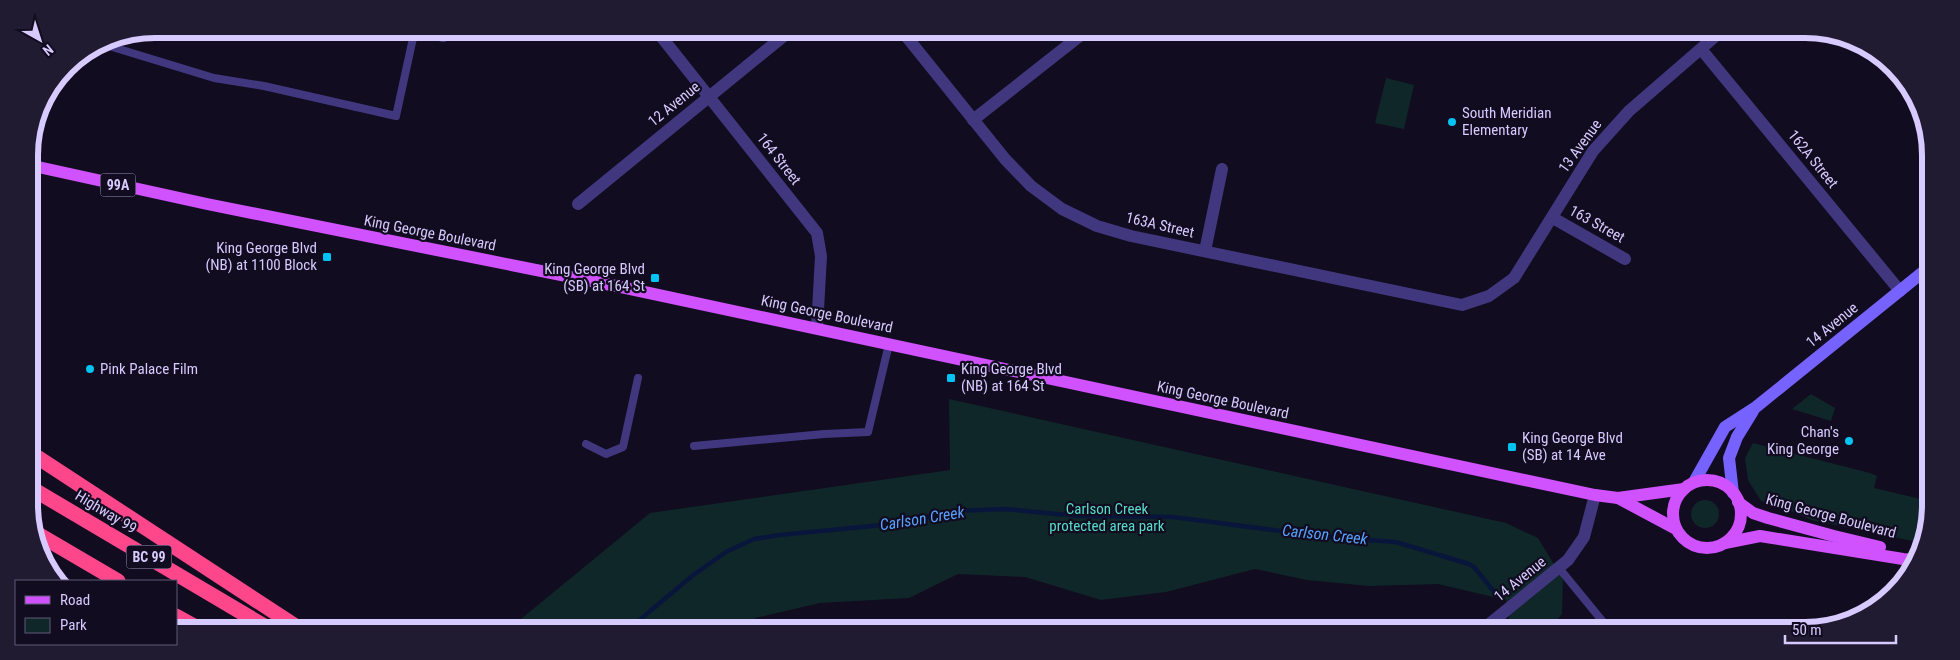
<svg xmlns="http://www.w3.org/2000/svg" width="1960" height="660" viewBox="0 0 1960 660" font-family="'Roboto Condensed',sans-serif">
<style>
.green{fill:#0f2729}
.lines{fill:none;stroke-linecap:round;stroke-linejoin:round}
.stream{stroke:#09163b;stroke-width:4.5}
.lane{stroke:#41377e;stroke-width:8}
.street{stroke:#41377e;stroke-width:12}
.secondary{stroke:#7662fe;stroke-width:12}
.primary{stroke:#cf52fe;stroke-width:12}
.highway{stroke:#fe468b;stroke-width:15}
.poi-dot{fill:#01c3f4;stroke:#110c1f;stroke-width:2}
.labels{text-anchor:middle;stroke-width:4.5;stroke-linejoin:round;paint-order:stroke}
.shield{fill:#110c1f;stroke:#9b91bc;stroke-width:1}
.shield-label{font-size:14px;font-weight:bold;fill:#d6caff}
.street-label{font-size:15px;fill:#d6caff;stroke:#110c1f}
.poi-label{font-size:15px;fill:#d6caff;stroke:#110c1f;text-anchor:start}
.park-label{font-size:15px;fill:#57deca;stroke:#110c1f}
.water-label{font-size:16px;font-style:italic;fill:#59a1fe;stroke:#110c1f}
.rim{fill:none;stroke:#d6caff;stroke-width:6}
</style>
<rect width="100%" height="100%" fill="#110c1f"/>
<!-- green -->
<g class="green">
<polygon points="1386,78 1414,85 1404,129 1375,123"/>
<polygon points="1811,394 1835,408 1831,421 1792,409"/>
<polygon points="949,399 1506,523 1538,538 1563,579 1562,614 1548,630 1511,630 1506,600 1438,584 1369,586 1307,580 1255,569 1166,592 1101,600 1025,577 958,574 909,598 820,603 755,618 758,628 510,628 650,513 950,470"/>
<path d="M1753,443l117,30 7,3 -3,12 51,12 2,-7c0,14 4,42 -14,48l-102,-21 -35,-16 -15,-3 -13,-21 -3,-22z"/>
<circle cx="1705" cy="514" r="14"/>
</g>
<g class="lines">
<!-- stream -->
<polyline class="stream" points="630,628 692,576 726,552 754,539 779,535 893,524 953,511 1004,509 1079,516 1173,517 1327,537 1396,542 1469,564 1474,567 1496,594"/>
<!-- lane -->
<g class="lane">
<polyline points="101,42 109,46 214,78 264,86 396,116 415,29"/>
<polyline points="586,444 606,454 623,447 638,378"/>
<polyline points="694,446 824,434 868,432 889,344"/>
<polyline points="1559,568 1604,623 1636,631"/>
<polyline points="1361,630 1369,623 1398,630"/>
</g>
<!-- street -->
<g class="street">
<polyline points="415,29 443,36 461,30"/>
<polyline points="656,30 817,233 821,256 817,328"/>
<polyline points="902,31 1005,159 1031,186 1062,209 1097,226 1131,236 1462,305 1489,296 1514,278 1593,151 1629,111 1719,33"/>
<polyline points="1701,49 1900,291"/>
<polyline points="973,120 1086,31"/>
<polyline points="578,204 791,30"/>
<polyline points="1553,218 1625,259"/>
<polyline points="1205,251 1222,169"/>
<polyline points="1482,630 1568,560 1584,537 1595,495"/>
</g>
<!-- secondary -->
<g class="secondary">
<polyline points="1694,482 1725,427 1756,407 1928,268"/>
<polyline points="1733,493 1729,458 1737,437 1753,411"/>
</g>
<!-- primary -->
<g class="primary">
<polyline points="29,165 207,204 621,287 1595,495 1618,498 1684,489"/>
<circle cx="1707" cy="514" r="34"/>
<polyline points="1618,498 1676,529"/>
<polyline points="1738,502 1753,513 1768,518 1834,536 1880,547"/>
<polyline points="1725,543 1760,536 1903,559 1917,560"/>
</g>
<!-- highway -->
<g class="highway">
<polyline points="31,453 297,627"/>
<polyline points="31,488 266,627"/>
<polyline points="31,530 118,581"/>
<polyline points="176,616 196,627"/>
</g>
</g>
<!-- markers -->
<g class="poi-dot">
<circle cx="1452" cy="122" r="5"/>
<rect x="322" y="252" width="10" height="10" rx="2.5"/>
<rect x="650" y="273" width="10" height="10" rx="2.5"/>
<circle cx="90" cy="369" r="5"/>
<rect x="946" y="373" width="10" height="10" rx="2.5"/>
<circle cx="1849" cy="441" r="5"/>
<rect x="1507" y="442" width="10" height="10" rx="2.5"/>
</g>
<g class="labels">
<!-- shield labels -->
<g class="shield">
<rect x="100.5" y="173.5" width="35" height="23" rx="4"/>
<rect x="126.5" y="545.5" width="45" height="23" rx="4"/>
</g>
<g class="shield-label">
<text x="118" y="190">99A</text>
<text x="149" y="562">BC 99</text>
</g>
<!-- street labels -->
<g class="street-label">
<text transform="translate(674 104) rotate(-39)" y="5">12 Avenue</text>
<text transform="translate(1580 146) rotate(-54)" y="5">13 Avenue</text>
<text transform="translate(779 159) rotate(52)" y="5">164 Street</text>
<text transform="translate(1813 159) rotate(51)" y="5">162A Street</text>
<text transform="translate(1597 224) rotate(29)" y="5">163 Street</text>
<text transform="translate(1160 225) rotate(13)" y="5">163A Street</text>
<text transform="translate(430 233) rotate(11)" y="5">King George Boulevard</text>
<text transform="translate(827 314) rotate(12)" y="5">King George Boulevard</text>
<text transform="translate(1832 325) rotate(-39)" y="5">14 Avenue</text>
<text transform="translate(1223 400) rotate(12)" y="5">King George Boulevard</text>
<text transform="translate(106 512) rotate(31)" y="5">Highway 99</text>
<text transform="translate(1831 516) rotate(15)" y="5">King George Boulevard</text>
<text transform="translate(1520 579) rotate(-39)" y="5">14 Avenue</text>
</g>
<!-- poi labels -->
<g class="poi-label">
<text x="1462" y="118">South Meridian<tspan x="1462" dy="17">Elementary</tspan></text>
<text x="317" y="253" text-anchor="end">King George Blvd<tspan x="317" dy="17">(NB) at 1100 Block</tspan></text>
<text x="645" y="274" text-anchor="end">King George Blvd<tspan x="645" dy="17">(SB) at 164 St</tspan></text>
<text x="100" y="374">Pink Palace Film</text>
<text x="961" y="374">King George Blvd<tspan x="961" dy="17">(NB) at 164 St</tspan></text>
<text x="1839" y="437" text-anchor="end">Chan's<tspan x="1839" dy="17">King George</tspan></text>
<text x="1522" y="443">King George Blvd<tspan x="1522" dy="17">(SB) at 14 Ave</tspan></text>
</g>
<!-- park labels -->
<g class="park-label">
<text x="1107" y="514">Carlson Creek<tspan x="1107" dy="17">protected area park</tspan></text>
</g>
<!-- water labels -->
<g class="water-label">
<text transform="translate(922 518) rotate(-9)" y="6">Carlson Creek</text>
<text transform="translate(1325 534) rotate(6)" y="6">Carlson Creek</text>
</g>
</g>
<!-- crop -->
<path d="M0 0H1960V660H0ZM155 38H1805A117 117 0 0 1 1922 155V505A117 117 0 0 1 1805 622H155A117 117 0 0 1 38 505V155A117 117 0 0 1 155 38Z" fill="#211b31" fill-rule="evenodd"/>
<path class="rim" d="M155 38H1805A117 117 0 0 1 1922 155V505A117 117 0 0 1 1805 622H155A117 117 0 0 1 38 505V155A117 117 0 0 1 155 38Z"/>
<!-- legend -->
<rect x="15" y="580" width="162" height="65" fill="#110c1f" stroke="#605879"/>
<rect x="25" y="596" width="25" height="8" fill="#cf52fe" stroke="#605879"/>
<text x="60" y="605" font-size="15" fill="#d6caff">Road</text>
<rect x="25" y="618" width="25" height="15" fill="#0f2729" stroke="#605879"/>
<text x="60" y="630" font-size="15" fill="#d6caff">Park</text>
<!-- north arrow -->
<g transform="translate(40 40) rotate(141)" stroke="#110c1f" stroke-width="4" paint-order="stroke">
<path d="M0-4L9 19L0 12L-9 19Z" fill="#d6caff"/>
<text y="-8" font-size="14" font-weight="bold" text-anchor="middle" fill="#d6caff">N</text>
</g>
<!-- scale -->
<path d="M1785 635v8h111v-8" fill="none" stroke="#d6caff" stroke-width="2.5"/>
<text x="1792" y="635" font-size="15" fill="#d6caff" stroke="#110c1f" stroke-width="4" paint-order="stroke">50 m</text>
</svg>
